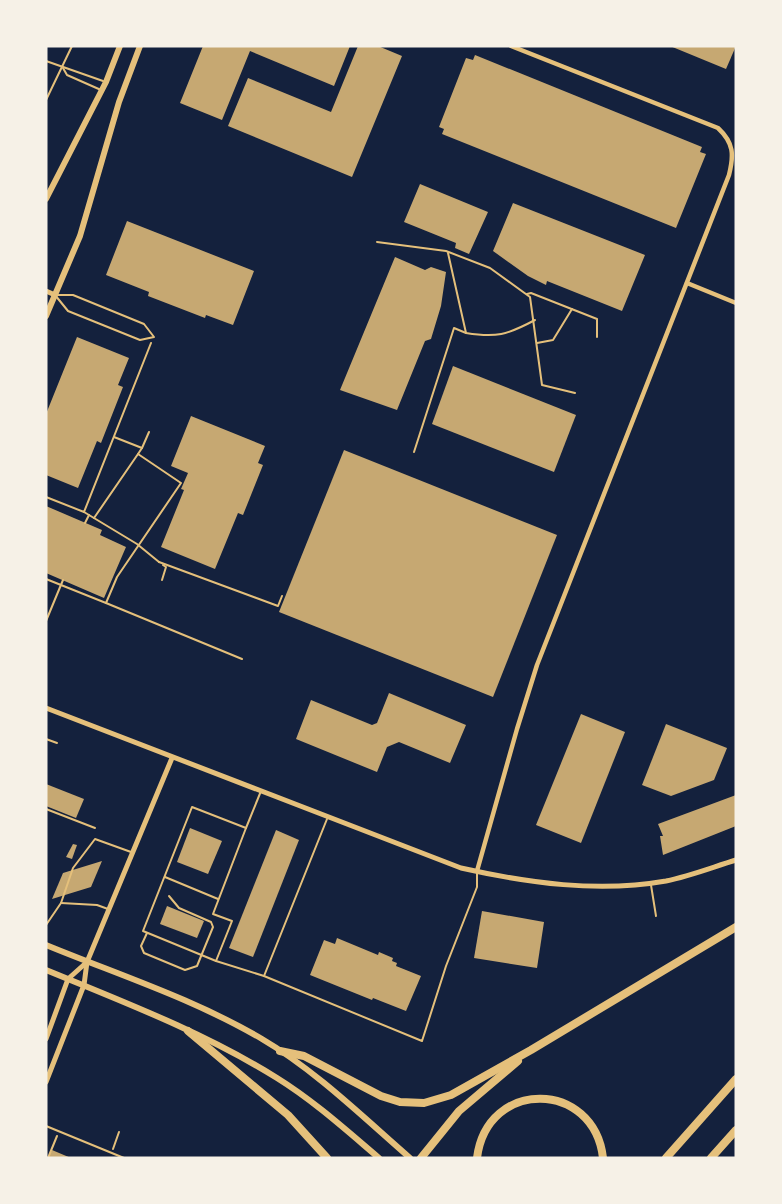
<svg xmlns="http://www.w3.org/2000/svg" width="782" height="1204" viewBox="0 0 782 1204" font-family="'Archivo Narrow',sans-serif">
<style>
.building{fill:#c6a872}
.lines{fill:none;stroke-linecap:round;stroke-linejoin:round}
.path{stroke:#e5c07b;stroke-width:2}
.service{stroke:#e5c07b;stroke-width:2}
.minor{stroke:#e5c07b;stroke-width:4.5}
.tertiary{stroke:#e5c07b;stroke-width:5}
.primary{stroke:#e5c07b;stroke-width:6}
.motorway{stroke:#e5c07b;stroke-width:8}
</style>
<rect width="100%" height="100%" fill="#14213d"/>
<!-- building -->
<g class="building">
<polygon points="203,46 350,46 334,86 250,51 222,120 180,103"/>
<polygon points="358,46 378,46 402,56 352,177 228,126 248,78 331,112"/>
<polygon points="670,46 736,46 726,69"/>
<polygon points="475,55 702,147 700,152 706,154 676,228 442,134 444,129 439,127 466,58 473,60"/>
<polygon points="420,184 488,212 469,254 455,248 456,243 404,222"/>
<polygon points="513,203 645,255 622,311 547,281 546,285 528,276 493,251"/>
<polygon points="127,221 254,271 233,325 206,315 205,318 148,296 149,292 106,275"/>
<polygon points="395,257 425,270 431,267 446,272 441,306 431,339 425,341 397,410 340,390"/>
<polygon points="77,337 129,358 118,385 123,387 101,443 97,441 78,488 46,475 46,414"/>
<polygon points="453,366 576,415 554,472 432,424"/>
<polygon points="191,416 265,446 258,463 263,465 243,515 238,513 215,569 161,547 184,490 181,489 188,473 171,466"/>
<polygon points="344,450 557,535 493,697 279,612"/>
<polygon points="46,506 102,530 100,535 126,547 104,598 46,573"/>
<polygon points="389,693 466,725 450,763 399,742 387,747 377,772 296,739 311,700 372,725 377,723"/>
<polygon points="581,714 625,732 581,843 536,825"/>
<polygon points="666,724 727,748 714,780 671,796 642,785"/>
<polygon points="46,784 84,799 76,818 46,806"/>
<polygon points="736,795 736,826 663,855 660,836 663,836 658,824"/>
<polygon points="190,828 222,841 208,874 177,862"/>
<polygon points="276,830 299,840 253,957 229,948"/>
<polygon points="73,844 77,845 72,859 66,857"/>
<polygon points="102,861 91,887 52,899 63,873"/>
<polygon points="167,906 204,921 197,938 160,924"/>
<polygon points="482,911 544,922 537,968 474,958"/>
<polygon points="337,938 378,955 379,952 393,958 392,961 397,963 396,966 421,976 406,1011 373,998 372,1000 310,975 324,940 335,944"/>
<polygon points="52,1150 71,1158 48,1158"/>
</g>
<g class="lines">
<!-- path -->
<g class="path">
<polyline points="377,242 446,251 490,268 530,297 542,385 575,393"/>
<path d="M448,253l18,80c30,5 41,2 69,-13"/>
<polyline points="527,294 531,293 597,319 597,337"/>
<polyline points="537,343 553,340 572,309"/>
<polyline points="114,437 142,448 138,454"/>
<polyline points="142,448 149,432"/>
<polyline points="414,452 454,328 466,333"/>
<polyline points="46,497 84,512 151,343"/>
<polyline points="84,512 137,544 159,562"/>
<polyline points="85,523 89,515"/>
<polyline points="159,562 278,606 282,596"/>
<polyline points="46,579 106,603 117,577 181,483 138,454 94,518"/>
<polyline points="162,580 166,567 163,565"/>
<polyline points="106,603 242,659"/>
<polyline points="46,621 63,580"/>
<polyline points="113,1149 119,1132"/>
<polyline points="48,1158 57,1136"/>
</g>
<!-- service -->
<g class="service">
<polyline points="46,61 103,81"/>
<polyline points="63,68 67,75 101,90"/>
<polyline points="46,100 72,46"/>
<polygon points="55,295 73,295 144,324 154,337 140,340 68,311"/>
<polyline points="46,739 57,743"/>
<polyline points="261,791 246,828 192,807 143,931 216,961 264,976 422,1041 446,966 477,887 477,873"/>
<polyline points="46,809 95,828"/>
<polyline points="165,877 218,899"/>
<polyline points="651,885 656,916"/>
<polyline points="61,903 97,905 108,909"/>
<polyline points="46,925 61,903 73,868 95,839 131,852"/>
<polyline points="147,933 141,946 144,953 185,970 197,966 213,927 211,922 179,908 169,896"/>
<polyline points="216,961 232,921 213,914 246,828"/>
<polyline points="264,976 327,819"/>
<polyline points="46,1126 124,1158"/>
</g>
<!-- minor -->
<g class="minor">
<polyline points="687,283 736,303"/>
<path d="M477,871l40,-142 20,-64 192,-490c5,-20 5,-32 -11,-47l-207,-82"/>
</g>
<!-- tertiary -->
<g class="tertiary">
<polyline points="46,291 55,295"/>
<path d="M46,708l415,160c67,15 137,25 205,13 24,-5 47,-14 70,-21"/>
<polyline points="46,1039 68,979 87,962"/>
<polyline points="46,1082 84,985 87,962 172,758"/>
</g>
<!-- primary -->
<g class="primary">
<polyline points="46,199 106,82 120,46"/>
<polyline points="46,316 80,236 119,102 140,46"/>
<path d="M46,945c73,30 148,54 216,94 53,31 102,79 148,119"/>
<path d="M46,970c78,32 159,63 231,108 37,23 69,52 102,80"/>
</g>
<!-- motorway -->
<g class="motorway">
<polyline points="188,1031 288,1115 327,1158"/>
<polyline points="280,1051 304,1056 381,1096 400,1102 424,1103 451,1095 531,1050 736,927"/>
<polyline points="421,1158 459,1111 518,1061"/>
<path d="M477,1158c10,-80 117,-78 126,0"/>
<polyline points="666,1158 736,1079"/>
<polyline points="711,1158 736,1130"/>
</g>
</g>
<!-- border -->
<rect width="782" height="1204" fill="none" stroke="#f6f1e7" stroke-width="95"/>
</svg>
